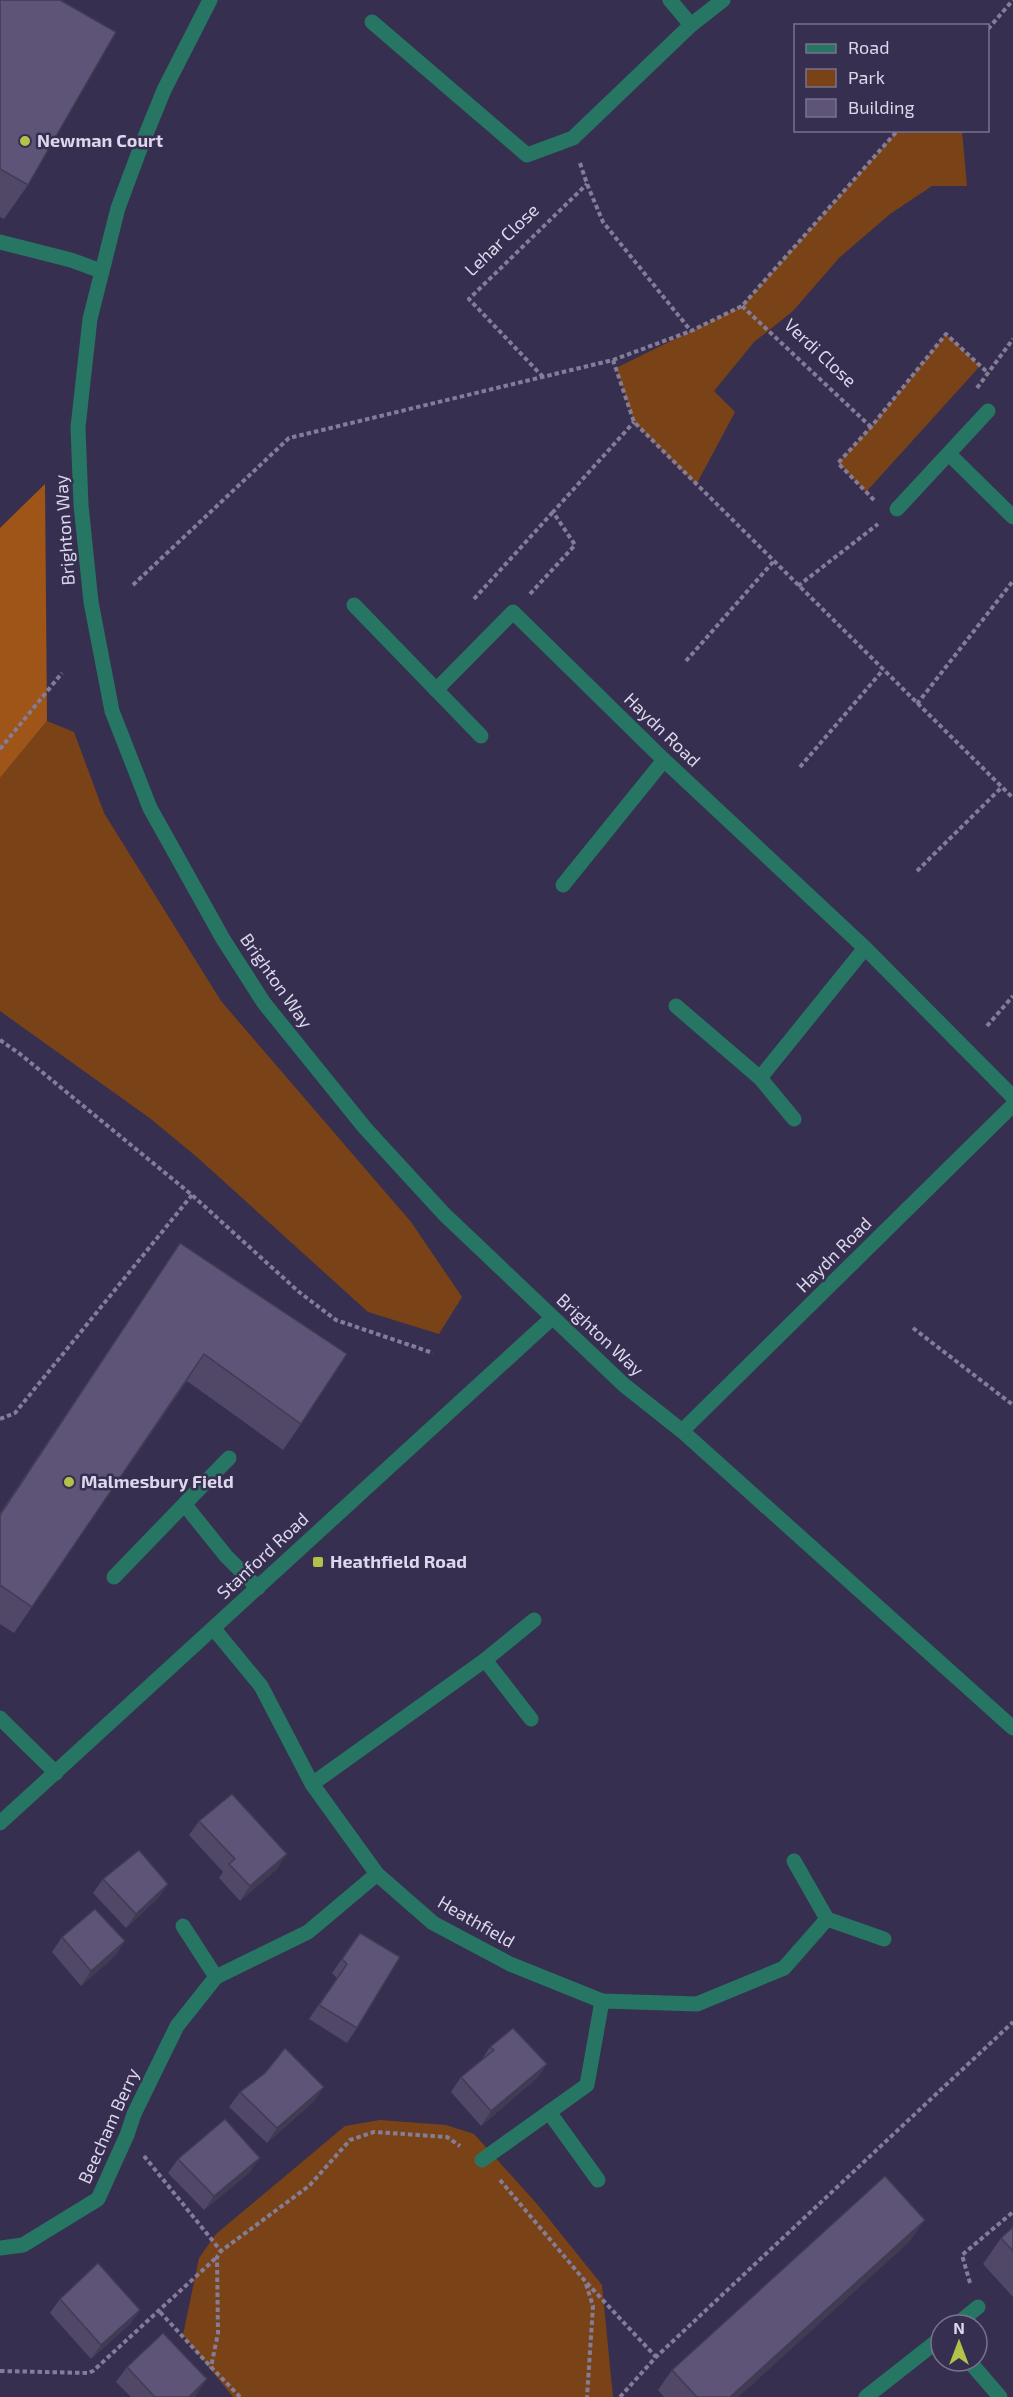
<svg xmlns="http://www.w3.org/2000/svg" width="1013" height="2397" viewBox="0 0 1013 2397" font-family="'Exo 2',sans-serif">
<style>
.green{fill:#7a4317}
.forest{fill:#9e5517}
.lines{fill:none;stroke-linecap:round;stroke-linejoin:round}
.path{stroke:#837d98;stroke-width:4;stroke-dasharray:4.5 3;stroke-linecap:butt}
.minor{stroke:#277563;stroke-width:15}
.wall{fill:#504866}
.shaded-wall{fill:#413b53}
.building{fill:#5d5477;stroke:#413b53;stroke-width:1.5}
.poi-dot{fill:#b4c24a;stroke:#372f4f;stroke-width:2}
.labels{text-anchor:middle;stroke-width:5;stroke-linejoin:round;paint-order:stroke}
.poi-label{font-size:18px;font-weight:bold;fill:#dcd7ec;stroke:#372f4f;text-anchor:start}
.street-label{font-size:18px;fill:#dcd7ec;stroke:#372f4f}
</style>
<rect width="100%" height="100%" fill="#372f4f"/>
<!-- green -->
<g class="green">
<polygon points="898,130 962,131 967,186 932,186 890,214 839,258 793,311 754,342 714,391 735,412 696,485 634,422 616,368 742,306"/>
<polygon points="946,334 980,366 866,492 838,463 871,427"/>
<polygon points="47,721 74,732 104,813 221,1001 411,1222 462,1297 439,1334 368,1312 198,1158 151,1119 0,1011 0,778"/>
<polygon points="380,2120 446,2125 474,2134 537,2204 602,2285 613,2397 233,2397 183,2335 199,2258 216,2234 345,2126"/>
</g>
<!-- forest -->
<polygon class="forest" points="45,484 47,721 0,778 0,528"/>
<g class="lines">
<!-- path -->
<g class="path">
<polyline points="988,29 1013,0"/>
<polyline points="580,163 587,184 603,222 691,331"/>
<polyline points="742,306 871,427"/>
<polyline points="613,360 634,422 1013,798"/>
<polyline points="543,377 469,299 587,184"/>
<polyline points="977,388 1013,339"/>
<polyline points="874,500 838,463 871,427 946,334 988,373"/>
<polyline points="133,585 289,438 613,360 691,331 742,306 898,130"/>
<polyline points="798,586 878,524"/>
<polyline points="530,594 575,545 553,512 634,422"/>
<polyline points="474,599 553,512"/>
<polyline points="686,661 773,562"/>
<polyline points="917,704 1013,581"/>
<polyline points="0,749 62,673"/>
<polyline points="800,767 883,670"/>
<polyline points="917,871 1002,787"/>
<polyline points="987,1026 1013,996"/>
<polyline points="0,1040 20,1054 192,1195 299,1292 336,1320 433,1353"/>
<polyline points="913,1328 1013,1405"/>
<polyline points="0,1419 15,1413 192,1195"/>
<polyline points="144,2156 221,2251"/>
<polyline points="500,2180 585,2281 656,2357"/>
<polyline points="970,2283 962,2255 1013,2212"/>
<polyline points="586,2284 593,2306 587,2397"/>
<polyline points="160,2312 211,2367"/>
<polyline points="0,2371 88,2373 93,2371 217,2257"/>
<polyline points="240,2397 211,2367 218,2333 217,2257 221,2251 309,2186 350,2140 374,2132 447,2137 460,2146"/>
<polyline points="620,2397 656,2357 1013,2022"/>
</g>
<!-- minor -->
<g class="minor">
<polyline points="210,0 164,90 140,149 118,208 90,319 78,427 81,505 91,602 112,711 150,808 223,939 264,1003 365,1128 444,1214 624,1385 682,1431 1013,1728"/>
<polyline points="670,0 691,25"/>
<polyline points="372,22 527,155 573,138 691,25 723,0"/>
<polyline points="0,242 71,260 101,271"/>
<polyline points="950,455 1013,517"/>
<polyline points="897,509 988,411"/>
<polyline points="354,605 481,736"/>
<polyline points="436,690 513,612 664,760 865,948 1013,1097"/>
<polyline points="563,885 664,760"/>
<polyline points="676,1006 760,1078 794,1119"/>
<polyline points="760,1078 865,948"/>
<polyline points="682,1431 1013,1105"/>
<polyline points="185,1505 226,1556 258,1588"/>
<polyline points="114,1577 229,1458"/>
<polyline points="214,1629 261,1686 312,1784 377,1874 433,1923 510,1964 602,2001 697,2004 784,1968 827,1919"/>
<polyline points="485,1660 531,1719"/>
<polyline points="0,1718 56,1773"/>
<polyline points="312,1784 485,1660 534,1620"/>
<polyline points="0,1823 552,1318"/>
<polyline points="794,1861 827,1919 884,1939"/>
<polyline points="183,1926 216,1977"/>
<polyline points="549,2112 598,2180"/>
<polyline points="482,2160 587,2085 602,2001"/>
<polyline points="0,2248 23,2245 98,2199 127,2135 134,2114 177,2026 216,1977 308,1932 377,1874"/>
<polyline points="956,2325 978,2307"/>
<polyline points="969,2361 1000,2397"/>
<polyline points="866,2397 941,2338"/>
</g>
</g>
<!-- wall -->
<g class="wall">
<polygon points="0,0 28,185 4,219 0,217"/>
<polygon points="180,1243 301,1424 283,1450 187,1381 14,1633 0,1624 0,1513"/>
<polygon points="199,1821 277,1869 240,1901 219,1878 223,1872 189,1835"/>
<polygon points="103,1879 168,1884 158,1898 126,1928 93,1893"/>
<polygon points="360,1933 357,2028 347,2043 309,2019 337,1978 332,1973"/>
<polygon points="62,1937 125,1941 115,1956 81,1986 52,1952"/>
<polygon points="490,2047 547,2064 537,2078 481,2126 451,2092 461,2077 481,2061"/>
<polygon points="265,2073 324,2087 314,2101 267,2143 229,2107 240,2092"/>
<polygon points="178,2159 250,2172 204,2210 168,2173"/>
<polygon points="1013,2227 1013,2297 983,2264 1001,2238"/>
<polygon points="910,2241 738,2397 664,2397 658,2390 672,2370"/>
<polygon points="60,2299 140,2310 130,2324 91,2359 50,2313"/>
<polygon points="127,2367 197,2394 194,2397 131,2397 116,2382"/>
</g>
<!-- shaded-wall -->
<g class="shaded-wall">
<polygon points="287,1854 277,1869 240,1901 250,1886"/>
<polygon points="168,1884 158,1898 126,1928 136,1914"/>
<polygon points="125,1941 115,1956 81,1986 91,1971"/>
<polygon points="547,2064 537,2078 481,2126 491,2111"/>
<polygon points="324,2087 314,2101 267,2143 277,2128"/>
<polygon points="260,2158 250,2172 204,2210 214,2196"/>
<polygon points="925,2220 910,2241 738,2397 730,2397"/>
<polygon points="140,2310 130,2324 91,2359 101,2345"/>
<polygon points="207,2379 197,2394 194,2397 189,2397"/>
</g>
<!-- building -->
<g class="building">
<polygon points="0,0 60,0 116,32 28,185 0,169"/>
<polygon points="180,1243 347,1354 301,1424 204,1354 32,1607 0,1585 0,1515"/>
<polygon points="232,1794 287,1854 250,1886 229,1864 235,1859 199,1821"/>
<polygon points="139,1850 168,1884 136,1914 103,1879"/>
<polygon points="95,1909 125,1941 91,1971 62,1937"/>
<polygon points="360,1933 400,1957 357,2028 319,2005 347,1964 342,1959"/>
<polygon points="513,2028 547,2064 491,2111 461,2077 494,2050 490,2047"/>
<polygon points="285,2048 324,2087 277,2128 240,2092 265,2073"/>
<polygon points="225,2119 260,2158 214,2196 178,2159"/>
<polygon points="885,2176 925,2220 730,2397 697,2397 672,2370"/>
<polygon points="1013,2227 1013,2251 1001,2238"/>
<polygon points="98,2263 140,2310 101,2345 60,2299"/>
<polygon points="163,2333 207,2379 189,2397 155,2397 127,2367"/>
</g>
<!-- markers -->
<g class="poi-dot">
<circle cx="25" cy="141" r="6"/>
<circle cx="69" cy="1482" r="6"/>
<rect x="312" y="1556" width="12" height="12" rx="3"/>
</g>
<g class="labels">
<!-- poi labels -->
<g class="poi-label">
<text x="37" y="147">Newman Court</text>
<text x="81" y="1488">Malmesbury Field</text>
<text x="330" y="1568">Heathfield Road</text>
</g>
<!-- street labels -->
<g class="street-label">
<text transform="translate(502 240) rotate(-44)" y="6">Lehar Close</text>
<text transform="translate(820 353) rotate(43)" y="6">Verdi Close</text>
<text transform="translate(65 530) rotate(-94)" y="6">Brighton Way</text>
<text transform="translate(662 730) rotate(44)" y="6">Haydn Road</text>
<text transform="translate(276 981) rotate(55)" y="6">Brighton Way</text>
<text transform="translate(834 1255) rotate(-45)" y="6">Haydn Road</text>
<text transform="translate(600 1335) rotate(43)" y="6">Brighton Way</text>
<text transform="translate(263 1556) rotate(-43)" y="6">Stanford Road</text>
<text transform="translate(476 1922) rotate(30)" y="6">Heathfield</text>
<text transform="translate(109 2126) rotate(-66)" y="6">Beecham Berry</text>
</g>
</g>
<!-- legend -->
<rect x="794" y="24" width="195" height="108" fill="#372f4f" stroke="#79728e" stroke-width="1.5"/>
<rect x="806" y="44" width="30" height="9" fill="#277563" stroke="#79728e" stroke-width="1.5"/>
<text x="848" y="54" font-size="18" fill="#dcd7ec">Road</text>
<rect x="806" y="69" width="30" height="18" fill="#7a4317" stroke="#79728e" stroke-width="1.5"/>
<text x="848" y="84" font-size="18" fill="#dcd7ec">Park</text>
<rect x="806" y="99" width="30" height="18" fill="#5d5477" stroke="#79728e" stroke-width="1.5"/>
<text x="848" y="114" font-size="18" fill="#dcd7ec">Building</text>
<!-- north arrow -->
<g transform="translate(959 2343)"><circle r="28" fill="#372f4f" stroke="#79728e" stroke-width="1.5"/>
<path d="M0-4.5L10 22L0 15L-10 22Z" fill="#b4c24a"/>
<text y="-9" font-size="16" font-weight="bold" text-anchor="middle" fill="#dcd7ec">N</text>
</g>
</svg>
